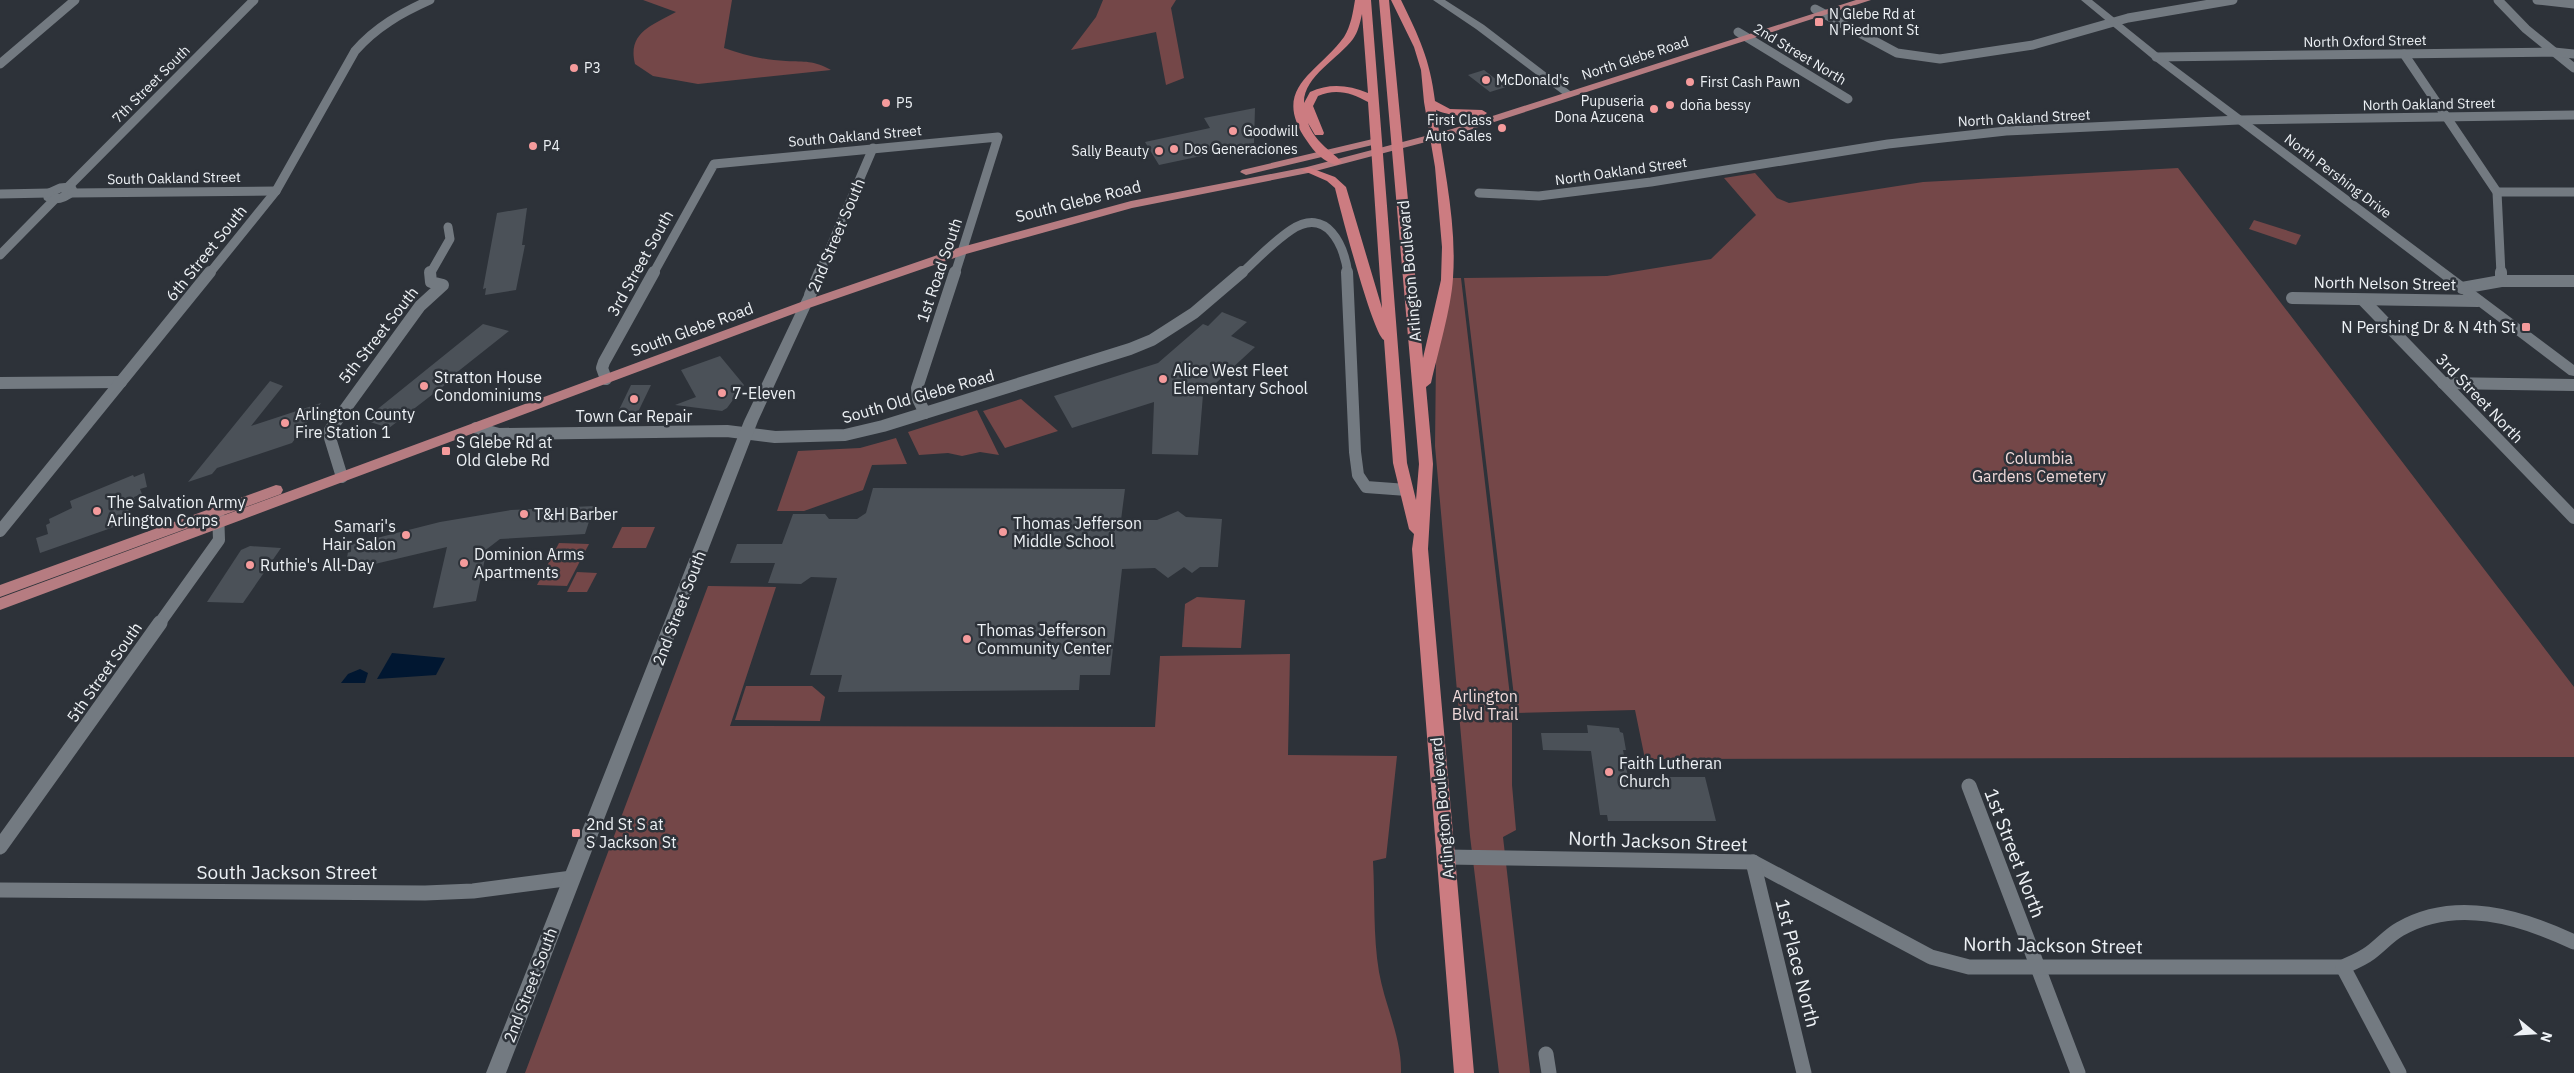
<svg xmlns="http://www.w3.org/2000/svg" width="2574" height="1073" viewBox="0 0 2574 1073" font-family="'IBM Plex Sans',sans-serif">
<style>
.green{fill:#744748}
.water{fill:#011731}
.building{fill:#4b5158}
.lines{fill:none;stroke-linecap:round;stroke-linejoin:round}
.minor-far2{stroke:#737a81;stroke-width:9}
.minor-far1{stroke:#737a81;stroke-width:12}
.minor{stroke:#737a81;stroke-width:15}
.tertiary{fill:#737a81;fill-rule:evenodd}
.primary{fill:#b67c81;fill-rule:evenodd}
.trunk{fill:#cc7c81;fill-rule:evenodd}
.poi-dot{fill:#f59b9c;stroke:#2d3239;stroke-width:2}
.labels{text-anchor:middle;stroke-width:5;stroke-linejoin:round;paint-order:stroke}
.far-poi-label{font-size:14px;fill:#edf1f5;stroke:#2d3239;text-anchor:start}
.far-street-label{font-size:14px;fill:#edf1f5;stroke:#2d3239}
.street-label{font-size:16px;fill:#edf1f5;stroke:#2d3239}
.poi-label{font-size:16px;fill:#edf1f5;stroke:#2d3239;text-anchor:start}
.park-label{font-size:16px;fill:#f0d9d9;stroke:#2d3239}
.near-street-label{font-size:19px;fill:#edf1f5;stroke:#2d3239}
</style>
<rect width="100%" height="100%" fill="#2d3239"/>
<!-- green -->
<g class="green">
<path d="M643,0h89l-8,48c20,7 40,12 62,13 19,1 27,-1 45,9l-133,14 -45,-8 -18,-12c-8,-32 18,-39 41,-52z"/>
<polygon points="1103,0 1176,0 1171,8 1184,78 1166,85 1156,32 1071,50 1096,17"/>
<polygon points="2178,168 2574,687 2574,757 1645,759 1635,710 1516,713 1464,278 1607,276 1711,259 1756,215 1724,178 1755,173 1777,198 1789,203 1923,182"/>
<polygon points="2254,220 2301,235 2296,245 2249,229"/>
<polygon points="1450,278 1461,278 1512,713 1512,785 1516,830 1503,837 1530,1073 1499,1073 1470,836 1435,446 1436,358"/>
<polygon points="1021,399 1058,431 1005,448 983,411"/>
<polygon points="977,410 999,455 980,452 962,456 948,453 919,455 908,432"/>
<polygon points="896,438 907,464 872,465 863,490 804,511 777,511 798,451 860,448"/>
<polygon points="622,527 655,527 646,548 612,548"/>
<polygon points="559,543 589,544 567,586 537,585"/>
<polygon points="577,572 597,573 587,592 567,592"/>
<path d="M708,586l68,1 -46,139 425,1 5,-71 130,-2 -2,101 109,1 -11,102 -13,3c2,36 0,75 6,111 6,34 23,66 22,101h-876z"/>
<polygon points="1197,597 1245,600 1241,648 1182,647 1185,604"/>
<polygon points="746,686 812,686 825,697 820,721 735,720"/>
</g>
<!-- water -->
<g class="water">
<polygon points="392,653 445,658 436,675 377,679"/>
<polygon points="360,669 368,673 365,683 341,683 348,674"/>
</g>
<!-- building -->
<g class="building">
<polygon points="1484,70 1506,87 1490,92 1468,75"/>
<polygon points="1255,108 1254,143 1204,152 1206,155 1159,165 1145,142 1210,128 1204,118"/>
<polygon points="527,208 522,245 525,245 516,290 485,295 486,288 483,289 497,213"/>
<polygon points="1222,312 1247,322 1231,336 1255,347 1203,395 1198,455 1152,454 1154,402 1072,428 1054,396 1158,363 1203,324 1208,326"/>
<polygon points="483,324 509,331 456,373 459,374 389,428 364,420"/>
<polygon points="720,356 744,385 727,408 722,411 675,405 696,397 681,370"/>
<polygon points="270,381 283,386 251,426 321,403 292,443 217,468 212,474 188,482"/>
<polygon points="631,385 651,385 638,412 617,414"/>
<polygon points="144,473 147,487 140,489 142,494 134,497 136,504 128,507 131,518 113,525 114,527 40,553 36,538 48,534 46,525 50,523 49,519 72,508 70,501 133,475 134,477"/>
<polygon points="873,488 1125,489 1121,520 1157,520 1178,511 1186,517 1222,519 1218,567 1200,567 1192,573 1184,567 1168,578 1155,568 1122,569 1110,675 1080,675 1079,690 838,692 842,675 810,675 837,578 811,577 801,584 768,583 775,563 730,563 737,544 782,544 793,514 825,514 829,519 857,519 866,513"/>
<polygon points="594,506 585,534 500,539 487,549 476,601 433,608 447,547 345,571 349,545 440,522 511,510"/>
<polygon points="250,546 281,548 243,603 207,602 241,550"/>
<polygon points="1587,725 1619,728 1620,732 1623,733 1626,750 1623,750 1628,777 1705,777 1716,821 1608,821 1607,815 1600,815 1591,751 1543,750 1541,733 1588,733"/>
</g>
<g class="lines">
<!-- minor-far2 -->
<g class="minor-far2">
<polyline points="2498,0 2526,29 2574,68"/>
<polyline points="2537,0 2574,4"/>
<polyline points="1815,9 1897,53 1940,59 2033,45 2128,18 2233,0"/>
<polyline points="1738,32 1848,99"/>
<polyline points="2404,54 2497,192 2501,274"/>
<polyline points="2156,57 2554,52 2574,54"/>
<polyline points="0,64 75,0"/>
<polyline points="68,187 254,0"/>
<path d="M71,187l2,4c-7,6 -16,10 -25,6l1,-4 11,-5z"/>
<polyline points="2497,192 2574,192"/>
<polyline points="72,193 276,191"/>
<polyline points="1479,193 1539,196 1651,182 1888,144 2006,131 2239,120 2574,115"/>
<polyline points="0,194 49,193"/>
<polyline points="0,255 55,199"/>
<path d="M209,274l67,-83 79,-140c21,-24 46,-38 75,-51"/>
<polyline points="430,274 450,239 448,227"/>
<polyline points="653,274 714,164 998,137 955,274"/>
<polyline points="819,274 873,148"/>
<path d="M1241,274c16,-15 32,-32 50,-44 36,-24 53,15 57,44"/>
</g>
<!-- minor-far1 -->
<g class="minor-far1">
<polyline points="1347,272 1355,452 1358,475 1366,487 1407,490"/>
<polyline points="2501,281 2574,281"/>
<polyline points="2462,288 2501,281 2501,272"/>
<polyline points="810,295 820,272"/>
<polyline points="2292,298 2478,301"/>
<polyline points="2363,300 2574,518"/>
<polyline points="606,379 602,368 604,362 654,272"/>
<polyline points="0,383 121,382"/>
<polyline points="2443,383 2574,385"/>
<polyline points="925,413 918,399 917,388 955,272"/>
<polyline points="476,428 499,434 727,431 775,437 845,435 883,426 1130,349 1152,340 1194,313 1242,272"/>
<polyline points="342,477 330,438 330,430 420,306 443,285 431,282 430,272"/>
<polyline points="0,531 210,272"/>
<polyline points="159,624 219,540 218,511"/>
</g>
<!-- minor -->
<g class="minor">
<polyline points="1969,786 2078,1073"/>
<polyline points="0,847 160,623"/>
<path d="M1446,857l307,5 178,95 38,10h374c9,-4 19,-8 27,-14 11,-8 19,-18 30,-24 56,-32 121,-12 174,13"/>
<polyline points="1753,862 1804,1073"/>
<polyline points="0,890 425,893 473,891 572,878"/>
<polyline points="2343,967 2399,1073"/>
<polyline points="1546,1054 1549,1073"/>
</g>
<!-- tertiary -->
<g class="tertiary">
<polygon points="1433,0 1445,0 1484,25 1574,94 1573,96 1565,96 1476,29"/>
<polygon points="2081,0 2092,0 2163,57 2574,365 2574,376 2569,375 2155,61"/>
<polygon points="810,291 816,295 758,421 506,1073 486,1073 744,421 804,295"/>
</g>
<!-- primary -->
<g class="primary">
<polygon points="1856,0 1871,0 1460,133 1308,173 1132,208 966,254 809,308 0,610 0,598 801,302 958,248 1131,201 1307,167 1452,129"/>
<polygon points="1377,138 1381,139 1381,143 1246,175 1240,172 1242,170"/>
<polygon points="276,485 281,486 283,490 281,494 0,597 0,585"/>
</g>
<!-- trunk -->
<path class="trunk" d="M1355,0h16l36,463 9,37 3,-36 -40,-464h10l34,358 18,-78 1,-33 -7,-80 -11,-65 -3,-32 -7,-23 -23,-47h10c18,37 29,59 34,101l15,8 32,1 5,3c-8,8 -41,2 -51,-3 7,56 21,111 17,168 -2,31 -15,74 -22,105l-5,4 7,77 -5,85 46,524h-20l-42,-524 2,-15 -5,-5 -16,-66 -9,-123c-11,-5 -44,-131 -49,-152l-8,-7 -25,-11 6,-3 27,10 11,10 36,121 -14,-206c-16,-9 -32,-14 -50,-6l-5,10 11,27 -1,2h-8l-7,-12c7,19 21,26 34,39l-6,3c-12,-3 -22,-13 -29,-24 -37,-53 10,-67 37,-104 7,-11 9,-25 11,-37zM1362,14l6,79c-20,-8 -38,-10 -58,-1l-6,11c-1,-26 35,-45 49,-64 5,-7 7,-16 9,-25z"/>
</g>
<!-- markers -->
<g class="poi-dot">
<rect x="1814" y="17" width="10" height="10" rx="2.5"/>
<circle cx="574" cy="68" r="5"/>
<circle cx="1486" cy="80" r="5"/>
<circle cx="1690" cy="82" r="5"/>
<circle cx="886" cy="103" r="5"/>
<circle cx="1670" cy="105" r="5"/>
<circle cx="1654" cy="109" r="5"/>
<circle cx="1502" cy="128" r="5"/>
<circle cx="1233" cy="131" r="5"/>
<circle cx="533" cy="146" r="5"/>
<circle cx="1174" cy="149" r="5"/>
<circle cx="1159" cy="151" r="5"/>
<rect x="2521" y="322" width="10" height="10" rx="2.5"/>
<circle cx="1163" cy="379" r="5"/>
<circle cx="424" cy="386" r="5"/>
<circle cx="722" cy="393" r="5"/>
<circle cx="634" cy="399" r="5"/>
<circle cx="285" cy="423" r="5"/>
<rect x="441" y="446" width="10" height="10" rx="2.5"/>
<circle cx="97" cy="511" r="5"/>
<circle cx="524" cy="514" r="5"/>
<circle cx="1003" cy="532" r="5"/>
<circle cx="406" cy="535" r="5"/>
<circle cx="464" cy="563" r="5"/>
<circle cx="250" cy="565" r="5"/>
<circle cx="967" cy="639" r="5"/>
<circle cx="1609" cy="772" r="5"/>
<rect x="571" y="828" width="10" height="10" rx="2.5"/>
</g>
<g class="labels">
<!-- far-poi labels -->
<g class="far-poi-label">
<text x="1829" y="19">N Glebe Rd at<tspan x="1829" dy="16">N Piedmont St</tspan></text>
<text x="584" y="73">P3</text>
<text x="1496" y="85">McDonald's</text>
<text x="1700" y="87">First Cash Pawn</text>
<text x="1644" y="106" text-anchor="end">Pupuseria<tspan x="1644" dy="16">Dona Azucena</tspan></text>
<text x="896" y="108">P5</text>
<text x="1680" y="110">doña bessy</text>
<text x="1492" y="125" text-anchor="end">First Class<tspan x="1492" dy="16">Auto Sales</tspan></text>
<text x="1243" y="136">Goodwill</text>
<text x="543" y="151">P4</text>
<text x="1184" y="154">Dos Generaciones</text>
<text x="1149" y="156" text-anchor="end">Sally Beauty</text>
</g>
<!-- far-street labels -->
<g class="far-street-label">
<text transform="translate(2365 41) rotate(-1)" y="5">North Oxford Street</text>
<text transform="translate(1800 54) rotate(31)" y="5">2nd Street North</text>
<text transform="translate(1635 58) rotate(-18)" y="5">North Glebe Road</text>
<text transform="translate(151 84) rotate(-45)" y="5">7th Street South</text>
<text transform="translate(2429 104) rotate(-1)" y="5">North Oakland Street</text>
<text transform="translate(2024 118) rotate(-3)" y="5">North Oakland Street</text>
<text transform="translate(855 136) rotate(-5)" y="5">South Oakland Street</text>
<text transform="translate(1621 171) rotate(-8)" y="5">North Oakland Street</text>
<text transform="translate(2338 176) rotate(37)" y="5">North Pershing Drive</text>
<text transform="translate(174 178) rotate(-1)" y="5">South Oakland Street</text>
</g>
<!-- street labels -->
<g class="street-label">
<text transform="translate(1078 201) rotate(-14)" y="6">South Glebe Road</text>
<text transform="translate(836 235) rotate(-67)" y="6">2nd Street South</text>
<text transform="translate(206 253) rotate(-51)" y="6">6th Street South</text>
<text transform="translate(640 263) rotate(-61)" y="6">3rd Street South</text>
<text transform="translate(939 270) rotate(-71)" y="6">1st Road South</text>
<text transform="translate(1409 271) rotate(-95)" y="6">Arlington Boulevard</text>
<text transform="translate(2385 283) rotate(1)" y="6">North Nelson Street</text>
<text transform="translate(692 329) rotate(-20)" y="6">South Glebe Road</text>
<text transform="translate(378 335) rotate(-52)" y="6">5th Street South</text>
<text transform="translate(918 396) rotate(-16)" y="6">South Old Glebe Road</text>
<text transform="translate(2480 398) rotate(46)" y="6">3rd Street North</text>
<text transform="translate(679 608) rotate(-69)" y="6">2nd Street South</text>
<text transform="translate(104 672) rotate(-55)" y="6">5th Street South</text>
<text transform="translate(1442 808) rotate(-95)" y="6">Arlington Boulevard</text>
<text transform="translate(530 985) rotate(-69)" y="6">2nd Street South</text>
</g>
<!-- poi labels -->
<g class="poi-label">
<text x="2516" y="333" text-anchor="end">N Pershing Dr &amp; N 4th St</text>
<text x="1173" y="376">Alice West Fleet<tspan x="1173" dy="18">Elementary School</tspan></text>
<text x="434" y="383">Stratton House<tspan x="434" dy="18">Condominiums</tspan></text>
<text x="732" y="399">7-Eleven</text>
<text x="295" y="420">Arlington County<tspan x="295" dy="18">Fire Station 1</tspan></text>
<text x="634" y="422" text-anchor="middle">Town Car Repair</text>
<text x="456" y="448">S Glebe Rd at<tspan x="456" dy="18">Old Glebe Rd</tspan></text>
<text x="107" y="508">The Salvation Army<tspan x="107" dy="18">Arlington Corps</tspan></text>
<text x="534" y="520">T&amp;H Barber</text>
<text x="1013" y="529">Thomas Jefferson<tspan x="1013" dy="18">Middle School</tspan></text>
<text x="396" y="532" text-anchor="end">Samari's<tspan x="396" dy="18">Hair Salon</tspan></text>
<text x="474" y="560">Dominion Arms<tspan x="474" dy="18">Apartments</tspan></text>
<text x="260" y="571">Ruthie's All-Day</text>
<text x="977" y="636">Thomas Jefferson<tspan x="977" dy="18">Community Center</tspan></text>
<text x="1619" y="769">Faith Lutheran<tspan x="1619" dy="18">Church</tspan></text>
<text x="586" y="830">2nd St S at<tspan x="586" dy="18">S Jackson St</tspan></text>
</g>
<!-- park labels -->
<g class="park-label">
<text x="2039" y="464">Columbia<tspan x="2039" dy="18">Gardens Cemetery</tspan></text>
<text x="1485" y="702">Arlington<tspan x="1485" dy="18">Blvd Trail</tspan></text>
</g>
<!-- near-street labels -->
<g class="near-street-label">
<text transform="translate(1658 841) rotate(2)" y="7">North Jackson Street</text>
<text transform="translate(2015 853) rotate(69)" y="7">1st Street North</text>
<text x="287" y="879">South Jackson Street</text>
<text transform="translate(2053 945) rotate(1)" y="7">North Jackson Street</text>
<text transform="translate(1798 963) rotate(76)" y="7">1st Place North</text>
</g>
</g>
<!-- north arrow -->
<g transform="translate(2534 1033) rotate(108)" stroke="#2d3239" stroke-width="4" paint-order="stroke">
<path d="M0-4L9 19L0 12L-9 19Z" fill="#edf1f5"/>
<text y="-8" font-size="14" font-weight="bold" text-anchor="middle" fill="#edf1f5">N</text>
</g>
</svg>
